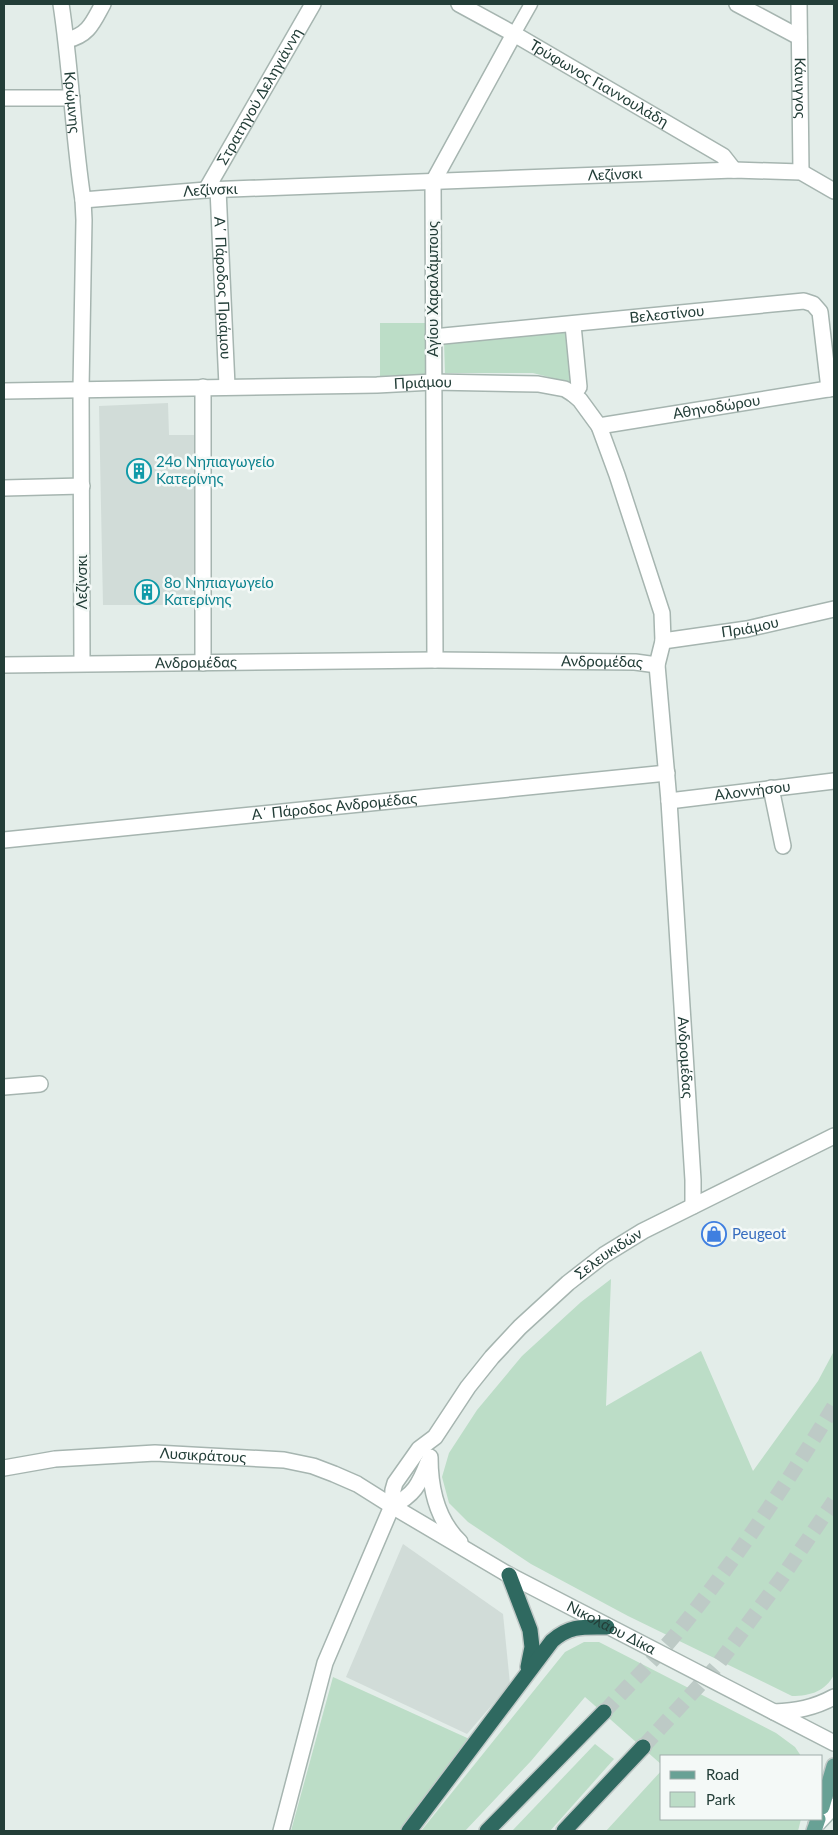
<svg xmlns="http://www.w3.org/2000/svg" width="838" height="1835" viewBox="0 0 838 1835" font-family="Lato,sans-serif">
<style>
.built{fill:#d1dcd8}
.green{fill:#bcddc7}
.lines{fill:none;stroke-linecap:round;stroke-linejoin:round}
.motorway-tunnel{stroke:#bdcac6;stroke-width:15;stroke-dasharray:15 8;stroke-linecap:butt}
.pedestrian-casing{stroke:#a6b5b0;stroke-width:15}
.minor-casing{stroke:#a6b5b0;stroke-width:18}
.tertiary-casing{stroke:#a6b5b0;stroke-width:18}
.secondary-casing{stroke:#a1b8b1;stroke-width:18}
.primary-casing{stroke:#c1c9c7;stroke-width:18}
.motorway-casing{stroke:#c1c9c7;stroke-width:18}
.pedestrian{stroke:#fff;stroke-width:12}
.minor{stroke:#fff;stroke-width:15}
.tertiary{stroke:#fff;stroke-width:15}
.secondary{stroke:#fff;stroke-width:15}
.primary{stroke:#68a195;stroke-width:15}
.motorway{stroke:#2f6960;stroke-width:15}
.labels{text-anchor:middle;stroke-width:5;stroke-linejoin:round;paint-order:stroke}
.street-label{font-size:15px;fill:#233e38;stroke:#f4f9f7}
.culture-label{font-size:15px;fill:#0d838f;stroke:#f4f9f7;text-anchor:start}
.shop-label{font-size:15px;fill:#366cbe;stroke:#f4f9f7;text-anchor:start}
</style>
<rect width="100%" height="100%" fill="#e3ede9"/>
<!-- built -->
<g class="built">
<polygon points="168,403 169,435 200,435 200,605 103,605 99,406"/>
<polygon points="403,1544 503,1614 510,1684 467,1734 346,1677"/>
</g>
<!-- green -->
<g class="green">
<polygon points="380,323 427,323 428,375 380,376"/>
<polygon points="567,331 572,383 533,373 445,373 444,341"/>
<path d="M611,1279l-5,127 95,-55 52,120 65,-90 16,-30v324c-9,16 -23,21 -42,21l-164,-80 -97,-52 -63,-42 -19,-19 -7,-26 7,-24 28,-43 45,-54 59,-54z"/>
<polygon points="584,1642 599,1642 776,1733 795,1747 801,1756 662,1756 662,1765 585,1697 531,1761 465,1831 421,1831 565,1652"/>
<polygon points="333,1677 476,1742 411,1831 291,1831"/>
<polygon points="595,1744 614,1759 550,1831 512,1831"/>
<polygon points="662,1770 662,1819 801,1819 798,1831 606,1831"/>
</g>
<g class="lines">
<!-- motorway-tunnel -->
<g class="motorway-tunnel">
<path d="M604,1712c24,-26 49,-51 72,-78 58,-72 110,-149 158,-228"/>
<polyline points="643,1747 716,1667 783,1576 834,1501"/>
</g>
<defs>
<polyline id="pedestrian" points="514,34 531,4"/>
<g id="minor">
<path id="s1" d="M459,4l55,30 209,122 11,14"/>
<polyline points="737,4 799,37"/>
<polyline points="4,98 72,98"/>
<path id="s2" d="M218,189l9,197"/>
<path id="s3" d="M206,190l107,-186"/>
<polyline points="573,325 579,387 573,394"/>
<path id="s4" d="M433,337l371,-36 9,3 7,8 9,77"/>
<polyline points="203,387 203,663"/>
<path id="s5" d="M599,426l235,-38"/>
<polyline points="4,488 82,486"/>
<path id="s6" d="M663,641l84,-12 87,-20"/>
<polyline points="435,660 433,182 514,34"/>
<polyline points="82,663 81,389 84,220 83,200"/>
<polyline points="771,788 783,846"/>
<path id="s7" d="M669,801l165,-20"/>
<path id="s8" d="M4,840l663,-67"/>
<polyline points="4,1087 40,1084"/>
<path id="s9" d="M4,1468l51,-9 100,-6 129,7 29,6 21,8 23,10 35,22"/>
</g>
<g id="tertiary">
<path id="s10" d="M61,4c10,65 12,131 22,196l123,-10 528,-20 67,2 33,19"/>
<path id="s11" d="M799,4l2,168"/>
<path d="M67,40c22,-5 26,-18 36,-36"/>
<path id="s12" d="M4,391l373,-6 56,-3 105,2 27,5 8,5 7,6 19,26 18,49 45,138 1,28 -6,24 12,136 24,379v26"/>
<path id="s13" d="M4,665l431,-5 200,2 22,3"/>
<path d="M430,1457c0,31 7,63 30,85"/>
<path id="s14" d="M392,1506l117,69 325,168"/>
<path d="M392,1506c22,-11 27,-21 36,-44"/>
<path d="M774,1712c22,-1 40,-4 60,-15"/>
<path id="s15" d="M281,1831l44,-168 67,-157 1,-16 2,-7 24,-34 16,-12 33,-50 24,-30 28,-30 48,-44 36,-28 39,-24 191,-95"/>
</g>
<polyline id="secondary" points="816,1825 834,1806"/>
<g id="primary">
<polyline points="822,1807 834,1766"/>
<polyline points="814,1831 818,1819"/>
</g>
<g id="motorway">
<polyline points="509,1575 530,1630 532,1647 528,1667"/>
<path d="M409,1831l143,-190c18,-16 32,-14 55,-14"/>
<polyline points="487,1831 604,1712"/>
<polyline points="564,1831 643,1747"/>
</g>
</defs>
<!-- pedestrian casing -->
<use href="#pedestrian" class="pedestrian-casing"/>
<!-- minor casing -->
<use href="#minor" class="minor-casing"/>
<!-- tertiary casing -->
<use href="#tertiary" class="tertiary-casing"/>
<!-- secondary casing -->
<use href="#secondary" class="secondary-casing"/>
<!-- primary casing -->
<use href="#primary" class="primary-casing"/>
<!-- motorway casing -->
<use href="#motorway" class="motorway-casing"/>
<!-- pedestrian -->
<use href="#pedestrian" class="pedestrian"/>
<!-- minor -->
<use href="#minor" class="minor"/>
<!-- tertiary -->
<use href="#tertiary" class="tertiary"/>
<!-- secondary -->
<use href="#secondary" class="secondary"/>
<!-- primary -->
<use href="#primary" class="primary"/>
<!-- motorway -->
<use href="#motorway" class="motorway"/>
</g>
<!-- icons -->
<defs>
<symbol id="building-ring" viewBox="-11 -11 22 22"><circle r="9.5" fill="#f4f9f7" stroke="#0f9aa8" stroke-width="1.5"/><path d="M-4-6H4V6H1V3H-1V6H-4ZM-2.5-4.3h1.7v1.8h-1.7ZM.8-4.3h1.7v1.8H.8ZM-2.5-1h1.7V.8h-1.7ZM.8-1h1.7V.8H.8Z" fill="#0f9aa8"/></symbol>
<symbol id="shop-ring" viewBox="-11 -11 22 22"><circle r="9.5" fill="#f4f9f7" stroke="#3f7fe0" stroke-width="1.5"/><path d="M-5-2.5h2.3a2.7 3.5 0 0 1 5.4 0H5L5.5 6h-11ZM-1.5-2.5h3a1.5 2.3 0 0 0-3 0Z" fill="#3f7fe0"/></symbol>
</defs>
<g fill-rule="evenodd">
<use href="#building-ring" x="125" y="457" width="28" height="28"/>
<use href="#building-ring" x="133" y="578" width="28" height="28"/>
<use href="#shop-ring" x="700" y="1220" width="28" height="28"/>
</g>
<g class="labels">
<!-- street labels -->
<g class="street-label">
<text dy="5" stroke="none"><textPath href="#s1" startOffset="161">Τρύφωνος Γιαννουλάδη</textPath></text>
<text dy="5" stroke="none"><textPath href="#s11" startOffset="84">Κάνιγγος</textPath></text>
<text dy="5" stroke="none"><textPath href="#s3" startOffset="108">Στρατηγού Δεληγιάννη</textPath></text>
<text dy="5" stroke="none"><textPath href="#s10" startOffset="99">Κρώμνης</textPath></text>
<text dy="5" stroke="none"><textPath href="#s10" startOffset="730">Λεζίνσκι</textPath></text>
<text dy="5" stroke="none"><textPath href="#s10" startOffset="325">Λεζίνσκι</textPath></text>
<text dy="5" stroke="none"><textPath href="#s2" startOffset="99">Α΄ Πάροδος Πριάμου</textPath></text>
<text transform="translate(433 289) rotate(-90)" y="5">Αγίου Χαραλάμπους</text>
<text dy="5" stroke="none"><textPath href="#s4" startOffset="235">Βελεστίνου</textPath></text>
<text dy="5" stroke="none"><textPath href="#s12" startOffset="419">Πριάμου</textPath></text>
<text dy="5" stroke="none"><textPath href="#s5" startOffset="119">Αθηνοδώρου</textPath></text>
<text transform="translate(82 582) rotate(-90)" y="5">Λεζίνσκι</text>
<text dy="5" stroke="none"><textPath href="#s6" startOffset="88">Πριάμου</textPath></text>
<text dy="5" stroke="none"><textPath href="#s13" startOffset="192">Ανδρομέδας</textPath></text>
<text dy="5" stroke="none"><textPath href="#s13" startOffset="598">Ανδρομέδας</textPath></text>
<text dy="5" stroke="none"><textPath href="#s7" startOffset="84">Αλοννήσου</textPath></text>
<text dy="5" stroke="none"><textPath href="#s8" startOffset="332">Α΄ Πάροδος Ανδρομέδας</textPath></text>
<text dy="5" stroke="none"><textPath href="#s12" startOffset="1256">Ανδρομέδας</textPath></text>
<text dy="5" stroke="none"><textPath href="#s15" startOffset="684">Σελευκιδών</textPath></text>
<text dy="5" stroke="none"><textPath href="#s9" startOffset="200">Λυσικράτους</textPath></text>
<text dy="5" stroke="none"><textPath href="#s14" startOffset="251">Νικολάου Δίκα</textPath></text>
</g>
<!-- culture labels -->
<g class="culture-label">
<text x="156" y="467">24ο Νηπιαγωγείο<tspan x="156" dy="17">Κατερίνης</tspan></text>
<text x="164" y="588">8ο Νηπιαγωγείο<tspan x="164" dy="17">Κατερίνης</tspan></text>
</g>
<!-- shop labels -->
<g class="shop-label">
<text x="732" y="1239">Peugeot</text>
</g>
</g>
<!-- border -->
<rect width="838" height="1835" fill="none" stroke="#233e38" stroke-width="10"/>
<!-- legend -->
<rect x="660" y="1755" width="162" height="65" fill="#f4f9f7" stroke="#a0aeab"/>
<rect x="670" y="1771" width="25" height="8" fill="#68a195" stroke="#a0aeab"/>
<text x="706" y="1780" font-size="15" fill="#233e38">Road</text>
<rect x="670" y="1792" width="25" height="15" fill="#bcddc7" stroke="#a0aeab"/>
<text x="706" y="1805" font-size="15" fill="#233e38">Park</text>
</svg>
